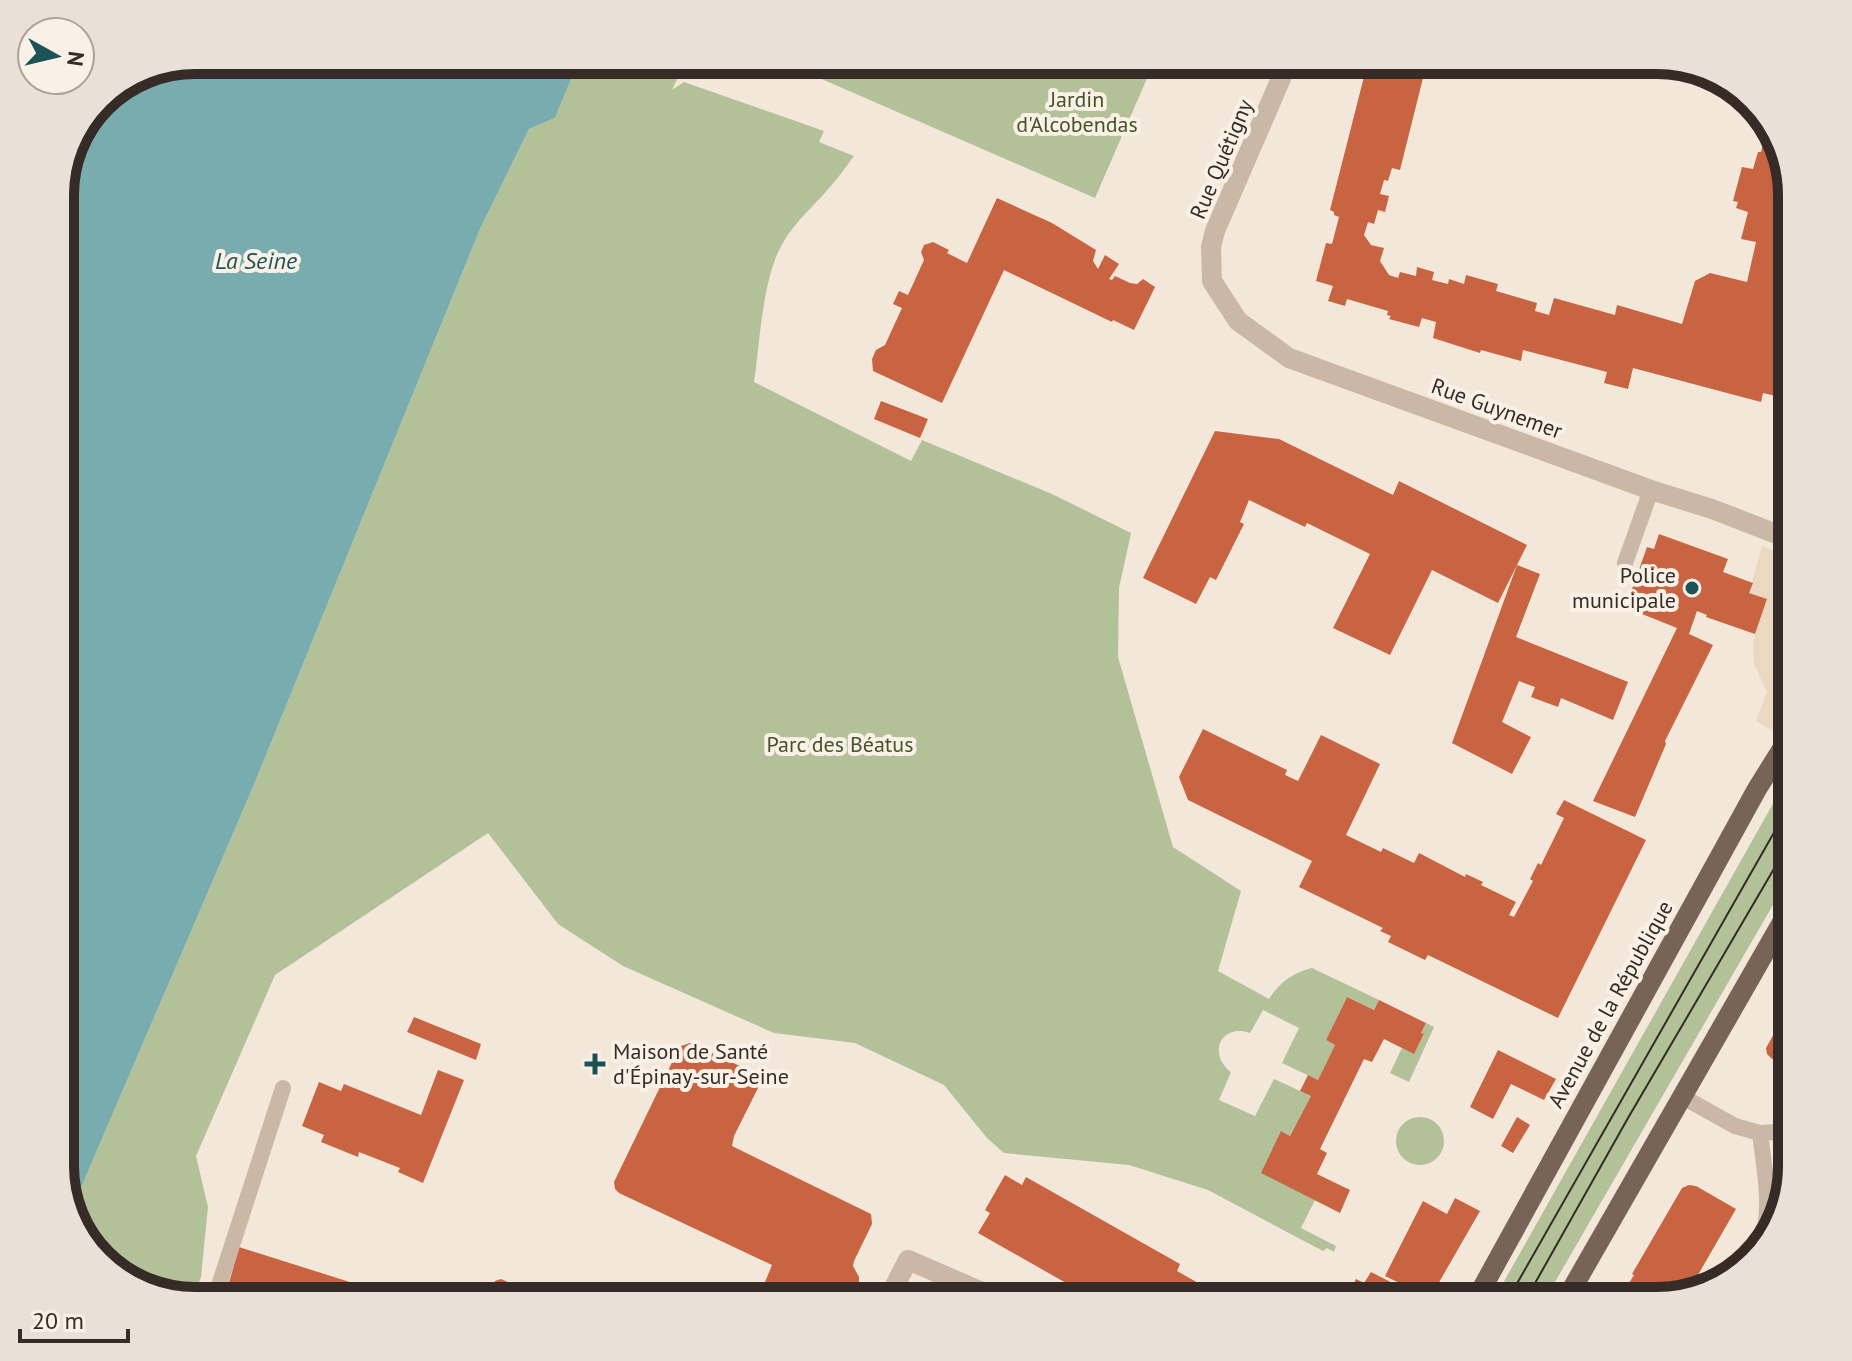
<svg xmlns="http://www.w3.org/2000/svg" width="1852" height="1361" viewBox="0 0 1852 1361" font-family="'PT Sans',sans-serif">
<style>
.green{fill:#b3c199}
.plaza{fill:#ead8c0}
.water{fill:#78acaf}
.building{fill:#c86441}
.lines{fill:none;stroke-linecap:round;stroke-linejoin:round}
.lane{stroke:#cab7a5;stroke-width:16}
.street{stroke:#cab7a5;stroke-width:20}
.primary{stroke:#786357;stroke-width:20}
.tram{stroke:#362b27;stroke-width:2}
.poi-dot{fill:#1b5358;stroke:#f9f1e6;stroke-width:3}
.labels{text-anchor:middle;stroke-width:8;stroke-linejoin:round;paint-order:stroke}
.park-label{font-size:22px;fill:#44542a;stroke:#f9f1e6}
.street-label{font-size:22px;fill:#362b27;stroke:#f9f1e6}
.poi-label{font-size:22px;fill:#362b27;stroke:#f9f1e6;text-anchor:end}
.water-label{font-size:24px;font-style:italic;fill:#1b5358;stroke:#f9f1e6}
.rim{fill:none;stroke:#362b27;stroke-width:10}
</style>
<rect width="100%" height="100%" fill="#f2e7d9"/>
<!-- green -->
<g class="green">
<path d="M579,60h107l-14,30 12,-8 140,49 -5,11 35,14c-10,14 -20,27 -31,39 -16,17 -32,32 -43,53 -18,36 -20,94 -26,134l157,79 11,-21 130,54 79,39 -12,55 -1,69 55,190 68,44 -23,80 51,28c10,-16 23,-26 43,-31l67,32 -5,10 -27,-13 -21,43 9,5 -17,35 -36,-17 17,-35 -36,-18 -13,23c-29,-10 -43,21 -19,39l-12,28 36,16 19,-37 37,17 -21,40 -9,-5 34,69 -14,28 35,18 -2,6 -7,-4 -4,3 -115,-61 -79,-25 -125,-12 -17,-15 -43,-53 -89,-42 -81,-10 -151,-67 -65,-42 -70,-91 -213,142 -79,181 12,51 -7,70 -9,23 -79,-27 -35,-40 -7,-22 182,-424 227,-558 49,-100 26,-11z"/>
<polygon points="778,60 1155,60 1095,198"/>
<polygon points="1792,770 1792,872 1544,1301 1493,1301"/>
<polygon points="1426,1023 1434,1027 1409,1082 1390,1073 1402,1048 1414,1053 1424,1035 1421,1033"/>
<circle cx="1420" cy="1141" r="24"/>
</g>
<!-- plaza -->
<polygon class="plaza" points="1762,546 1787,555 1792,561 1792,706 1776,733 1756,721 1767,692 1754,664 1753,645 1755,634 1767,599 1749,593"/>
<!-- water -->
<polygon class="water" points="195,60 579,60 555,118 529,129 480,229 253,787 71,1211 60,1174 60,186 74,136 106,94"/>
<!-- building -->
<g class="building">
<polygon points="1378,60 1420,60 1416,75 1423,78 1400,170 1392,168 1388,181 1384,180 1380,194 1389,196 1385,212 1378,210 1374,224 1368,222 1364,235 1371,245 1384,248 1380,261 1389,275 1398,278 1400,272 1416,276 1417,267 1434,272 1432,280 1448,284 1449,279 1464,284 1466,275 1498,284 1496,291 1537,303 1535,311 1549,315 1554,298 1615,315 1617,305 1682,324 1695,281 1710,273 1747,282 1756,242 1741,239 1748,212 1736,208 1738,202 1733,201 1742,167 1753,169 1758,152 1761,152 1768,123 1778,135 1792,195 1792,380 1789,379 1784,398 1763,393 1761,402 1633,368 1628,389 1604,383 1607,372 1523,350 1521,361 1481,350 1480,353 1433,338 1436,322 1422,318 1419,327 1389,319 1391,316 1387,315 1388,311 1347,299 1345,306 1328,301 1333,286 1316,281 1326,243 1332,244 1339,217 1334,215 1334,212 1330,210 1367,65 1376,67"/>
<polygon points="997,198 1052,223 1096,250 1093,261 1098,269 1105,255 1119,264 1109,279 1112,280 1115,276 1130,283 1137,284 1143,279 1155,287 1134,330 1113,320 1112,322 1004,270 942,403 873,371 872,359 876,350 885,345 902,308 893,304 899,291 908,295 924,260 921,252 924,245 933,242 949,250 947,253 967,263"/>
<polygon points="881,401 928,419 920,438 874,419"/>
<polygon points="1215,431 1279,439 1393,495 1399,481 1527,545 1498,603 1432,570 1390,655 1333,628 1370,554 1307,523 1305,527 1249,500 1240,522 1244,524 1216,580 1210,577 1196,604 1143,578"/>
<polygon points="1659,534 1728,559 1723,572 1753,583 1749,593 1767,599 1755,634 1706,617 1707,615 1697,611 1689,634 1713,645 1665,741 1666,744 1635,817 1593,801 1677,628 1632,610 1637,598 1630,595 1647,547 1654,549"/>
<polygon points="1517,565 1540,574 1516,637 1628,682 1613,720 1561,698 1558,707 1531,697 1535,687 1519,681 1502,722 1531,737 1512,774 1452,743"/>
<polygon points="1203,729 1287,770 1285,775 1298,781 1321,735 1380,764 1346,835 1381,852 1383,848 1414,863 1419,853 1465,877 1466,874 1483,882 1481,885 1516,902 1509,915 1514,917 1533,881 1530,879 1538,863 1541,865 1564,818 1556,814 1564,800 1646,840 1558,1018 1428,955 1425,960 1388,942 1391,936 1380,931 1383,928 1299,887 1312,861 1188,800 1179,777"/>
<polygon points="1347,997 1374,1010 1379,1000 1426,1023 1421,1033 1424,1034 1414,1054 1384,1039 1372,1062 1364,1059 1320,1149 1327,1153 1317,1174 1350,1190 1340,1213 1261,1173 1281,1131 1290,1136 1311,1096 1300,1091 1308,1075 1318,1080 1335,1045 1326,1040"/>
<polygon points="1792,1001 1792,1070 1771,1058 1767,1054 1766,1048"/>
<polygon points="414,1017 481,1044 476,1060 407,1032"/>
<polygon points="690,1043 755,1073 760,1078 760,1084 734,1136 732,1146 871,1214 872,1224 854,1261 853,1266 859,1277 859,1282 850,1301 761,1301 761,1292 772,1265 619,1193 615,1189 614,1182 678,1050 681,1046"/>
<polygon points="1498,1050 1556,1079 1544,1100 1511,1084 1493,1119 1470,1107"/>
<polygon points="438,1070 464,1080 423,1183 398,1172 400,1168 359,1152 358,1157 321,1142 324,1135 302,1126 319,1082 341,1091 344,1084 421,1115"/>
<polygon points="1517,1117 1530,1125 1513,1153 1501,1146"/>
<polygon points="1005,1175 1022,1185 1026,1177 1180,1264 1177,1271 1230,1301 1099,1301 1096,1299 1100,1292 1086,1284 1082,1292 978,1233 990,1213 985,1210"/>
<polygon points="1689,1185 1696,1186 1736,1209 1687,1294 1657,1301 1618,1301 1634,1275 1632,1274 1682,1188"/>
<polygon points="1455,1198 1480,1211 1430,1298 1385,1276 1423,1201 1447,1214"/>
<polygon points="239,1247 356,1284 352,1301 224,1301"/>
<polygon points="1371,1272 1428,1301 1344,1301 1356,1279 1364,1283"/>
<polygon points="501,1279 530,1292 532,1298 531,1301 486,1301 495,1281"/>
</g>
<g class="lines">
<!-- lane -->
<g class="lane">
<polyline points="1625,563 1651,490"/>
<polyline points="1683,1097 1735,1126 1760,1133"/>
<path d="M1760,1251c13,-41 5,-76 0,-118l32,-2"/>
<polyline points="214,1301 283,1088"/>
</g>
<!-- street -->
<g class="street">
<polyline points="1289,60 1215,231 1211,247 1212,281 1238,321 1289,358 1651,490 1712,509 1792,540"/>
<polyline points="887,1301 908,1260 1003,1301"/>
</g>
<!-- primary -->
<g class="primary">
<polyline points="1475,1301 1757,789 1792,733"/>
<polyline points="1565,1301 1792,905"/>
</g>
<!-- tram -->
<g class="tram">
<polyline points="1507,1301 1792,801"/>
<polyline points="1525,1301 1628,1118 1792,838"/>
</g>
</g>
<!-- markers -->
<g class="poi-dot">
<circle cx="1692" cy="588" r="8"/>
<path d="M591 1052h8v8h8v8h-8v8h-8v-8h-8v-8h8z"/>
</g>
<g class="labels">
<!-- park labels -->
<g class="park-label">
<text x="1077" y="107">Jardin<tspan x="1077" dy="25">d'Alcobendas</tspan></text>
<text x="840" y="752">Parc des Béatus</text>
</g>
<!-- street labels -->
<g class="street-label">
<text transform="translate(1221 159) rotate(-67)" y="8">Rue Quétigny</text>
<text transform="translate(1497 408) rotate(20)" y="8">Rue Guynemer</text>
<text transform="translate(1610 1004) rotate(-61)" y="8">Avenue de la République</text>
</g>
<!-- poi labels -->
<g class="poi-label">
<text x="1676" y="583">Police<tspan x="1676" dy="25">municipale</tspan></text>
<text x="613" y="1059" text-anchor="start">Maison de Santé<tspan x="613" dy="25">d'Épinay-sur-Seine</tspan></text>
</g>
<!-- water labels -->
<g class="water-label">
<text x="256" y="269">La Seine</text>
</g>
</g>
<!-- crop -->
<path d="M0 0H1852V1361H0ZM195 74H1657A121 121 0 0 1 1778 195V1166A121 121 0 0 1 1657 1287H195A121 121 0 0 1 74 1166V195A121 121 0 0 1 195 74Z" fill="#e9e1d7" fill-rule="evenodd"/>
<path class="rim" d="M195 74H1657A121 121 0 0 1 1778 195V1166A121 121 0 0 1 1657 1287H195A121 121 0 0 1 74 1166V195A121 121 0 0 1 195 74Z"/>
<!-- north arrow -->
<g transform="translate(56 56) rotate(98)"><circle r="38" fill="#f9f1e6" stroke="#aba29a" stroke-width="2"/>
<path d="M0-6L14 30L0 20L-14 30Z" fill="#1b5358"/>
<text y="-12" font-size="22" font-weight="bold" text-anchor="middle" fill="#362b27">N</text>
</g>
<!-- scale -->
<path d="M20 1329v12h108v-12" fill="none" stroke="#362b27" stroke-width="4"/>
<text x="32" y="1329" font-size="24" fill="#362b27" stroke="#f9f1e6" stroke-width="6" paint-order="stroke">20 m</text>
</svg>
